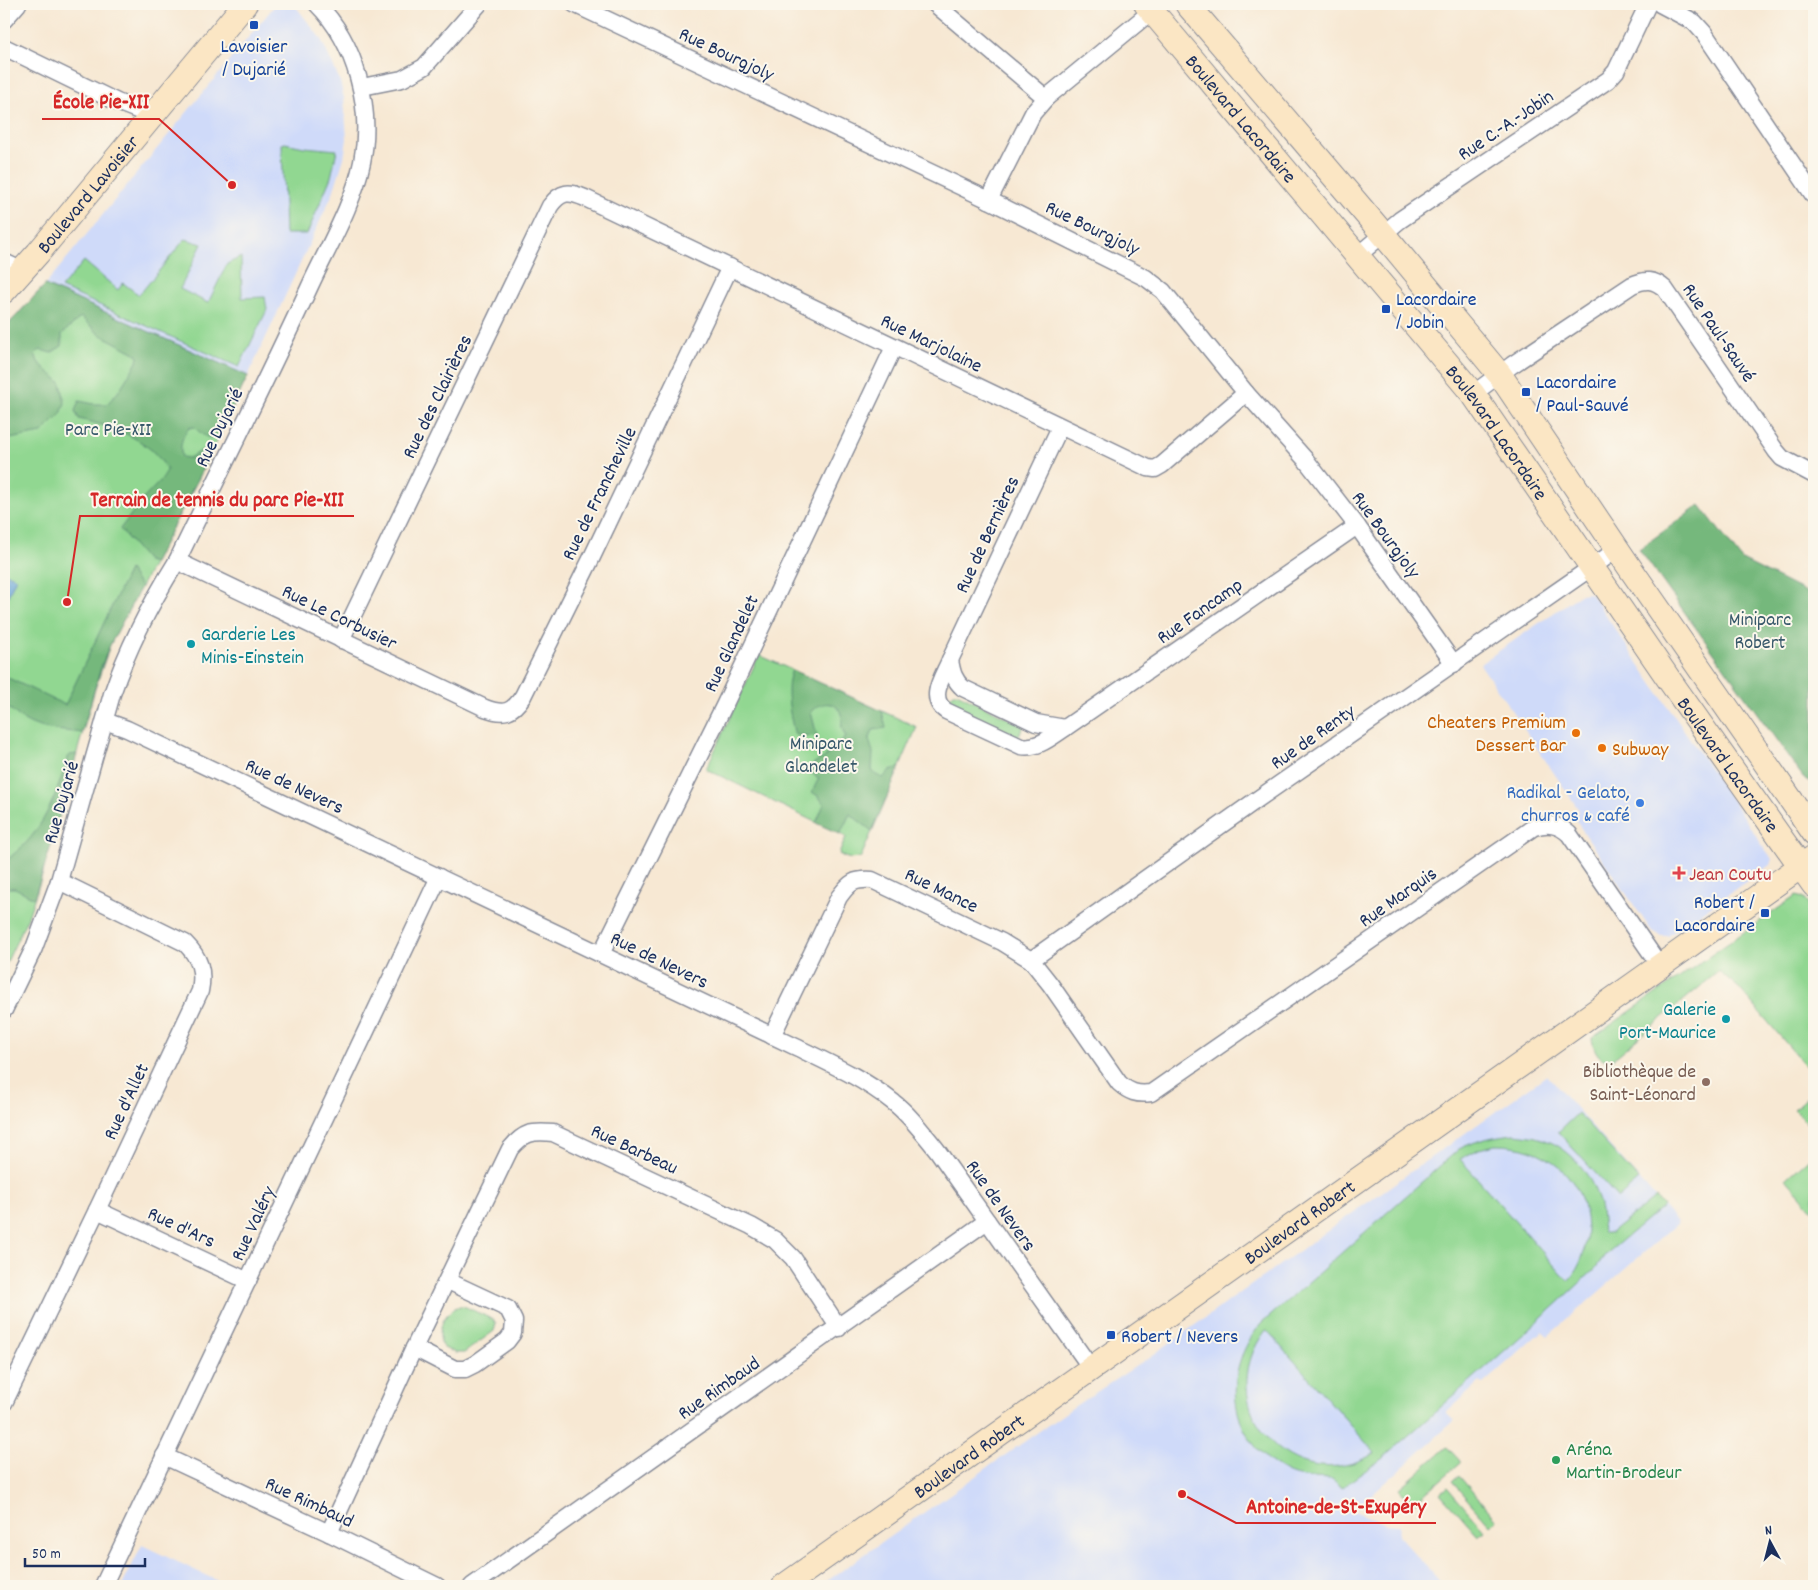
<svg xmlns="http://www.w3.org/2000/svg" width="1818" height="1590" viewBox="0 0 1818 1590" font-family="Dekko,sans-serif">
<style>
.built{fill:#cfdaf9}
.green{fill:#91d791;stroke:#568378;fill-rule:evenodd}
.forest{fill:#74b87b;stroke:#48746c}
.water{fill:#64a3d6;stroke:#40699a}
.lines{fill:none;stroke-linecap:round;stroke-linejoin:round}
.street-casing{stroke:#898c98;stroke-width:19}
.secondary-casing{stroke:#898c98;stroke-width:26}
.street{stroke:#fff;stroke-width:16}
.secondary{stroke:#fbe6c4;stroke-width:24}
.transit-dot{fill:#1a4fb4;stroke:#fbf7ec;stroke-width:2}
.culture-dot{fill:#0f9aa8;stroke:#fbf7ec;stroke-width:2}
.food-dot{fill:#e8710a;stroke:#fbf7ec;stroke-width:2}
.shop-dot{fill:#3f7fe0;stroke:#fbf7ec;stroke-width:2}
.health-dot{fill:#e0444e;stroke:#fbf7ec;stroke-width:2}
.education-dot{fill:#8d6e63;stroke:#fbf7ec;stroke-width:2}
.leisure-dot{fill:#2e9e5b;stroke:#fbf7ec;stroke-width:2}
.labels{text-anchor:middle;stroke-width:4;stroke-linejoin:round;paint-order:stroke}
.transit-label{font-size:20px;fill:#164399;stroke:#fbf7ec;text-anchor:start}
.street-label{font-size:20px;fill:#1b2f5e;stroke:#fbf7ec}
.park-label{font-size:20px;fill:#38596b;stroke:#fbf7ec}
.culture-label{font-size:20px;fill:#0d838f;stroke:#fbf7ec;text-anchor:start}
.food-label{font-size:20px;fill:#c56008;stroke:#fbf7ec;text-anchor:end}
.shop-label{font-size:20px;fill:#366cbe;stroke:#fbf7ec;text-anchor:end}
.health-label{font-size:20px;fill:#be3a42;stroke:#fbf7ec;text-anchor:start}
.education-label{font-size:20px;fill:#785e54;stroke:#fbf7ec;text-anchor:end}
.leisure-label{font-size:20px;fill:#27864d;stroke:#fbf7ec;text-anchor:start}
.leader{fill:none;stroke:#d62828;stroke-width:2}
.callout-dot{fill:#d62828;stroke:#fbf7ec;stroke-width:2}
.callout-label{font-size:21px;text-anchor:middle;font-weight:bold;fill:#d62828;stroke:#fbf7ec;stroke-width:4;stroke-linejoin:round;paint-order:stroke}
</style>
<rect width="100%" height="100%" fill="#fbf7ec"/>
<filter id="ink" filterUnits="userSpaceOnUse"><feTurbulence type="fractalNoise" baseFrequency=".02" numOctaves="2"/><feDisplacementMap in="SourceGraphic" scale="10" xChannelSelector="R" yChannelSelector="G"/><feConvolveMatrix kernelMatrix="1 2 1 2 8 2 1 2 1" color-interpolation-filters="sRGB"/></filter>
<filter id="wash" filterUnits="userSpaceOnUse"><feTurbulence type="fractalNoise" baseFrequency=".0096" numOctaves="4" result="noise"/><feDisplacementMap in="SourceGraphic" scale="20" xChannelSelector="R" yChannelSelector="G"/><feGaussianBlur stdDeviation="1.12" result="paint"/><feColorMatrix in="noise" values="0 0 0 0 0 0 0 0 0 0 0 0 0 0 0 0 0 1.4 0 .05"/><feComposite in="paint" operator="in"/></filter>
<g filter="url(#wash)">
<rect width="100%" height="100%" fill="#f7e8d3"/>
<!-- built -->
<g class="built">
<polygon points="276,4 290,4 297,8 321,39 340,81 344,98 347,139 344,158 333,193 248,376 45,285"/>
<polygon points="1588,593 1591,594 1772,859 1770,865 1668,936 1661,936 1651,930 1574,818 1579,810 1480,664 1581,594"/>
<polygon points="1547,1075 1678,1223 1548,1336 1542,1331 1483,1384 1480,1382 1446,1413 1454,1421 1354,1511 1386,1524 1399,1525 1398,1535 1444,1586 820,1586 1075,1406 1150,1357"/>
<polygon points="142,1545 228,1586 122,1586"/>
</g>
<!-- green -->
<g class="green">
<polygon points="285,143 304,147 337,150 331,177 307,234 285,234 282,144"/>
<polygon points="185,239 202,244 180,289 208,303 227,264 241,257 242,298 265,297 267,310 239,367 61,288 84,261 118,290 123,283 139,295"/>
<polygon points="45,285 248,376 199,478 110,645 95,689 42,876 28,917 4,968 4,329"/>
<path d="M759,655l158,72 -56,130c-9,3 -14,2 -22,-3l7,-17 -140,-68z"/>
<polygon points="954,693 957,693 1024,726 1018,737 950,704 948,698"/>
<path d="M1796,896l7,2 11,14v164l-75,-88 -20,-17 -107,89c-13,2 -19,-11 -20,-22z"/>
<polygon points="1814,1092 1814,1133 1794,1109"/>
<polygon points="1578,1113 1639,1180 1618,1198 1558,1132"/>
<path d="M1514,1134c11,1 21,2 31,6 25,8 46,34 53,59 4,11 4,23 5,34h8l45,-36 7,9 -58,49 -10,14 -42,39 -170,150 -42,30 -8,-9c-16,-1 -34,0 -48,-8 -57,-32 -65,-99 -24,-147l198,-175c18,-9 35,-13 55,-15zM1495,1145c51,-1 90,32 92,83 0,20 -6,39 -19,53l-108,-122 19,-10zM1266,1330h1l108,123c-82,50 -167,-48 -109,-123z"/>
<polygon points="1814,1154 1814,1211 1786,1179"/>
<path d="M460,1306l6,1 28,13 2,4 -2,7 -30,22h-9l-11,-5c-10,-14 0,-38 16,-42z"/>
<polygon points="1447,1447 1461,1462 1412,1505 1399,1489"/>
<polygon points="1459,1476 1497,1520 1490,1525 1452,1482"/>
<polygon points="1447,1487 1485,1531 1478,1536 1440,1493"/>
</g>
<!-- forest -->
<g class="forest">
<path d="M45,285l203,91 -30,62c-14,0 -14,-2 -24,-11l-5,1c-7,8 -10,18 -7,29l7,1 13,-8 9,3 -57,110 -7,-2 -27,-32 22,-29 21,-22 4,-8c-17,-32 -54,-43 -88,-51l-4,-8 4,-10 15,3h13l11,-12 19,-30 1,-5 -3,-4 -36,-19 -18,-17 -19,17v12l-11,7 -10,-3 -6,3 3,9 23,21 4,20 -4,11 -19,19 -38,7v-111z"/>
<polygon points="1700,505 1742,560 1814,596 1814,784 1803,777 1639,549"/>
<path d="M129,570l12,17 -31,58 -9,22 -19,66c-20,-3 -40,-2 -58,-13 -8,-5 -12,-11 -20,-14v-30l61,29z"/>
<path d="M792,670l90,41 4,17 -13,2 -4,10 4,12 -1,18 4,5 7,3 7,-8 10,-3 -28,64 -22,-17 -10,20 -24,-11 8,-19 -6,-8 -6,-4 7,-14 -8,-5 3,-10 10,-5 22,-21c-8,-14 -2,-12 -5,-23 -5,-16 -23,-11 -30,-2l6,24 -22,-1c-5,-18 -11,-48 -3,-65z"/>
<path d="M77,754l-27,95 -16,49 -19,-10h-11v-25c7,-7 16,-14 23,-21 22,-25 32,-56 42,-87z"/>
</g>
<!-- water -->
<polygon class="water" points="4,572 16,578 4,605"/>
</g>
<g filter="url(#ink)">
<g class="lines">
<defs>
<g id="street">
<polyline points="574,4 989,200 1146,278 1163,291 1246,393 1305,459 1357,526 1454,664"/>
<polyline points="935,4 1046,98"/>
<polyline points="1660,4 1694,22 1704,33 1814,196"/>
<polyline points="4,20 18,4"/>
<polyline points="4,47 117,102 152,116"/>
<polyline points="362,87 402,79 424,67 479,4"/>
<polyline points="989,200 1033,113 1046,98 1159,5"/>
<polyline points="1358,255 1400,220 1608,80 1616,71 1648,4"/>
<polyline points="4,262 23,271"/>
<path d="M1473,394l39,-29 120,-80c13,-6 22,-6 33,4l111,162 6,7 32,17"/>
<path d="M1060,427l-110,233c-7,17 -23,38 -4,51l75,35c17,3 30,-9 44,-18l292,-202"/>
<path d="M177,561l308,147c19,7 27,5 38,-12l69,-139 138,-290"/>
<path d="M341,640l209,-434c11,-15 19,-15 35,-8l563,270 7,1 7,-4 84,-72"/>
<path d="M950,660c2,12 4,20 13,28l73,35 29,5"/>
<path d="M105,721l22,8 669,318c33,16 67,31 97,55 17,13 30,31 44,48l154,218"/>
<polyline points="601,954 724,706 894,347"/>
<polyline points="1031,960 1255,801 1618,549"/>
<path d="M4,1010l30,-62 25,-67 53,-187c16,-47 39,-91 65,-133 44,-91 90,-182 132,-273 18,-39 45,-85 53,-126 11,-54 -6,-119 -45,-158"/>
<path d="M772,1036l67,-139c11,-15 15,-18 33,-17l130,62 29,18 19,24 69,99c10,9 18,12 32,10l383,-266c14,-4 24,-3 35,7l91,132"/>
<polyline points="97,1210 248,1281"/>
<polyline points="414,1348 455,1369 465,1369 475,1364 507,1341 513,1333 514,1321 508,1309 448,1281"/>
<path d="M4,1403l93,-193 103,-219c4,-20 0,-33 -15,-48l-126,-62"/>
<polyline points="164,1456 329,1533 437,1586"/>
<path d="M329,1533l85,-185 96,-199c14,-17 22,-18 43,-16l198,93 24,14 18,18 46,70"/>
<polyline points="103,1586 439,877"/>
<polyline points="472,1586 987,1221"/>
</g>
<g id="secondary">
<path id="s1" d="M1146,4l327,390 197,287 144,204"/>
<polyline points="1187,4 1383,234 1500,375 1630,568 1814,833"/>
<path id="s2" d="M4,291l34,-38 207,-249"/>
<path id="s3" d="M784,1586l1030,-729"/>
</g>
</defs>
<!-- street casing -->
<use href="#street" class="street-casing"/>
<!-- secondary casing -->
<use href="#secondary" class="secondary-casing"/>
<!-- street -->
<use href="#street" class="street"/>
<!-- secondary -->
<use href="#secondary" class="secondary"/>
</g>
</g>
<!-- markers -->
<g class="transit-dot">
<rect x="249" y="20" width="10" height="10" rx="2.5"/>
<rect x="1381" y="304" width="10" height="10" rx="2.5"/>
<rect x="1521" y="387" width="10" height="10" rx="2.5"/>
<rect x="1760" y="908" width="10" height="10" rx="2.5"/>
<rect x="1106" y="1330" width="10" height="10" rx="2.5"/>
</g>
<g class="culture-dot">
<circle cx="191" cy="644" r="5"/>
<circle cx="1726" cy="1019" r="5"/>
</g>
<g class="food-dot">
<circle cx="1576" cy="733" r="5"/>
<circle cx="1602" cy="748" r="5"/>
</g>
<circle class="shop-dot" cx="1640" cy="803" r="5"/>
<path class="health-dot" d="M1676.5 865.5h5v5h5v5h-5v5h-5v-5h-5v-5h5z"/>
<circle class="education-dot" cx="1706" cy="1082" r="5"/>
<circle class="leisure-dot" cx="1556" cy="1460" r="5"/>
<g class="labels">
<!-- transit labels -->
<g class="transit-label">
<text x="254" y="52" text-anchor="middle">Lavoisier<tspan x="254" dy="23">/ Dujarié</tspan></text>
<text x="1396" y="305">Lacordaire<tspan x="1396" dy="23">/ Jobin</tspan></text>
<text x="1536" y="388">Lacordaire<tspan x="1536" dy="23">/ Paul-Sauvé</tspan></text>
<text x="1755" y="908" text-anchor="end">Robert /<tspan x="1755" dy="23">Lacordaire</tspan></text>
<text x="1121" y="1342">Robert / Nevers</text>
</g>
<!-- street labels -->
<g class="street-label">
<text transform="translate(727 53) rotate(25)" y="7">Rue Bourgjoly</text>
<text dy="7" stroke="none"><textPath href="#s1" startOffset="149">Boulevard Lacordaire</textPath></text>
<text transform="translate(1505 124) rotate(-34)" y="7">Rue C.-A.-Jobin</text>
<text dy="7" stroke="none"><textPath href="#s2" startOffset="128">Boulevard Lavoisier</textPath></text>
<text transform="translate(1093 227) rotate(26)" y="7">Rue Bourgjoly</text>
<text transform="translate(1720 332) rotate(56)" y="7">Rue Paul-Sauvé</text>
<text transform="translate(932 342) rotate(26)" y="7">Rue Marjolaine</text>
<text transform="translate(436 396) rotate(-64)" y="7">Rue des Clairières</text>
<text transform="translate(218 427) rotate(-64)" y="7">Rue Dujarié</text>
<text dy="7" stroke="none"><textPath href="#s1" startOffset="554">Boulevard Lacordaire</textPath></text>
<text transform="translate(598 493) rotate(-64)" y="7">Rue de Francheville</text>
<text transform="translate(986 534) rotate(-65)" y="7">Rue de Bernières</text>
<text transform="translate(1387 534) rotate(54)" y="7">Rue Bourgjoly</text>
<text transform="translate(1199 610) rotate(-35)" y="7">Rue Fancamp</text>
<text transform="translate(340 616) rotate(26)" y="7">Rue Le Corbusier</text>
<text transform="translate(730 643) rotate(-65)" y="7">Rue Glandelet</text>
<text transform="translate(1312 736) rotate(-35)" y="7">Rue de Renty</text>
<text dy="7" stroke="none"><textPath href="#s1" startOffset="959">Boulevard Lacordaire</textPath></text>
<text transform="translate(295 785) rotate(25)" y="7">Rue de Nevers</text>
<text transform="translate(60 802) rotate(-74)" y="7">Rue Dujarié</text>
<text transform="translate(942 889) rotate(26)" y="7">Rue Mance</text>
<text transform="translate(1397 896) rotate(-35)" y="7">Rue Marquis</text>
<text transform="translate(660 959) rotate(26)" y="7">Rue de Nevers</text>
<text transform="translate(125 1101) rotate(-65)" y="7">Rue d'Allet</text>
<text transform="translate(635 1148) rotate(25)" y="7">Rue Barbeau</text>
<text transform="translate(1002 1205) rotate(55)" y="7">Rue de Nevers</text>
<text dy="7" stroke="none"><textPath href="#s3" startOffset="631">Boulevard Robert</textPath></text>
<text transform="translate(252 1223) rotate(-65)" y="7">Rue Valéry</text>
<text transform="translate(182 1226) rotate(25)" y="7">Rue d'Ars</text>
<text transform="translate(718 1387) rotate(-35)" y="7">Rue Rimbaud</text>
<text dy="7" stroke="none"><textPath href="#s3" startOffset="226">Boulevard Robert</textPath></text>
<text transform="translate(310 1501) rotate(25)" y="7">Rue Rimbaud</text>
</g>
<!-- park labels -->
<g class="park-label">
<text x="108" y="435">Parc Pie-XII</text>
<text x="1760" y="625">Miniparc<tspan x="1760" dy="23">Robert</tspan></text>
<text x="821" y="749">Miniparc<tspan x="821" dy="23">Glandelet</tspan></text>
</g>
<!-- culture labels -->
<g class="culture-label">
<text x="201" y="640">Garderie Les<tspan x="201" dy="23">Minis-Einstein</tspan></text>
<text x="1716" y="1015" text-anchor="end">Galerie<tspan x="1716" dy="23">Port-Maurice</tspan></text>
</g>
<!-- food labels -->
<g class="food-label">
<text x="1566" y="728">Cheaters Premium<tspan x="1566" dy="23">Dessert Bar</tspan></text>
<text x="1612" y="755" text-anchor="start">Subway</text>
</g>
<!-- shop labels -->
<g class="shop-label">
<text x="1630" y="798">Radikal - Gelato,<tspan x="1630" dy="23">churros &amp; café</tspan></text>
</g>
<!-- health labels -->
<g class="health-label">
<text x="1689" y="880">Jean Coutu</text>
</g>
<!-- education labels -->
<g class="education-label">
<text x="1696" y="1077">Bibliothèque de<tspan x="1696" dy="23">Saint-Léonard</tspan></text>
</g>
<!-- leisure labels -->
<g class="leisure-label">
<text x="1566" y="1455">Aréna<tspan x="1566" dy="23">Martin-Brodeur</tspan></text>
</g>
</g>
<!-- callouts -->
<path class="leader" d="M232 185L159 119H42M67 602L80 516H354M1182 1494L1236 1523H1436"/>
<g class="callout-dot">
<circle cx="232" cy="185" r="5"/>
<circle cx="67" cy="602" r="5"/>
<circle cx="1182" cy="1494" r="5"/>
</g>
<g class="callout-label">
<text x="101" y="108">École Pie-XII</text>
<text x="217" y="506">Terrain de tennis du parc Pie-XII</text>
<text x="1336" y="1513">Antoine-de-St-Exupéry</text>
</g>
<!-- margin -->
<rect width="1818" height="1590" fill="none" stroke="#fbf7ec" stroke-width="20"/>
<!-- north arrow -->
<g transform="translate(1770 1542) rotate(353)" stroke="#fbf7ec" stroke-width="4" paint-order="stroke">
<path d="M0-4L9 19L0 12L-9 19Z" fill="#1b2f5e"/>
<text y="-8" font-size="14" font-weight="bold" text-anchor="middle" fill="#1b2f5e">N</text>
</g>
<!-- scale -->
<path d="M25 1558v8h120v-8" fill="none" stroke="#1b2f5e" stroke-width="2.5"/>
<text x="32" y="1558" font-size="15" fill="#1b2f5e" stroke="#fbf7ec" stroke-width="4" paint-order="stroke">50 m</text>
</svg>
